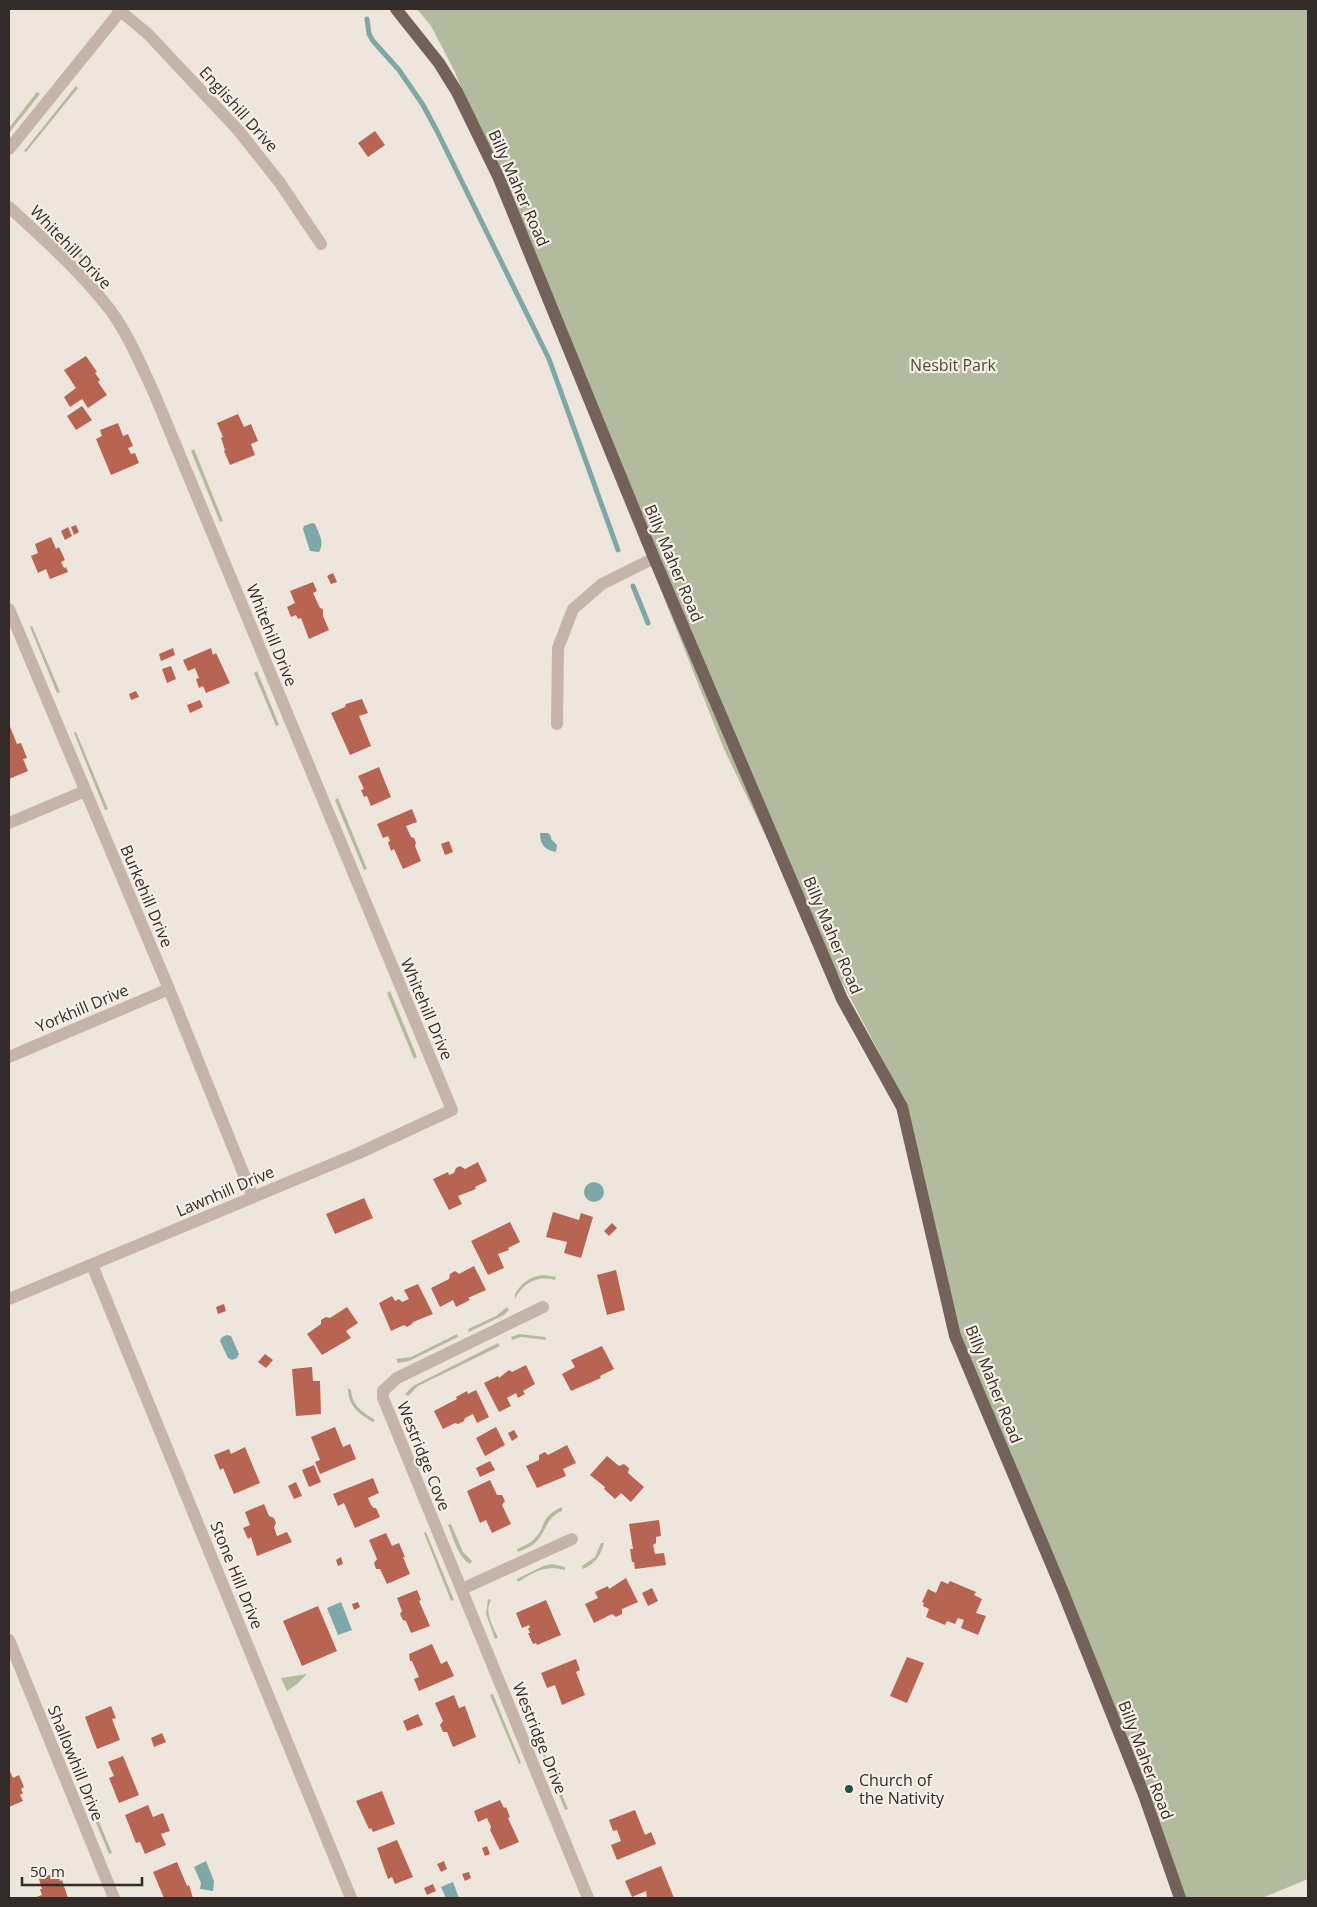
<svg xmlns="http://www.w3.org/2000/svg" width="1317" height="1907" viewBox="0 0 1317 1907" font-family="'Open Sans',sans-serif">
<style>
.green{fill:#b3bb9e}
.water{fill:#7ea8a7}
.lines{fill:none;stroke-linecap:round;stroke-linejoin:round}
.stream{stroke:#7ea8a7;stroke-width:5}
.building{fill:#b76452}
.minor{stroke:#c5b4a9;stroke-width:12}
.major{stroke:#73625b;stroke-width:12}
.poi-dot{fill:#234f4f;stroke:#f7efe7;stroke-width:2}
.labels{text-anchor:middle;stroke-width:4.5;stroke-linejoin:round;paint-order:stroke}
.street-label{font-size:16px;fill:#332b28;stroke:#f7efe7}
.park-label{font-size:16px;fill:#454e2f;stroke:#f7efe7}
.poi-label{font-size:16px;fill:#332b28;stroke:#f7efe7;text-anchor:start}
</style>
<rect width="100%" height="100%" fill="#eee5dc"/>
<!-- green -->
<g class="green">
<polygon points="417,9 1308,9 1308,1879 1262,1898 1178,1898 950,1315 893,1079 773,851 724,749 455,72 431,26"/>
<polygon points="76,86 78,88 26,152 24,151"/>
<polygon points="37,92 40,94 9,133 9,128"/>
<polygon points="52,226 89,261 86,264 50,228"/>
<polygon points="194,449 223,521 220,522 191,451"/>
<polygon points="32,626 60,692 57,693 30,627"/>
<polygon points="257,671 279,725 276,726 254,673"/>
<polygon points="76,732 108,809 105,810 74,733"/>
<polygon points="338,798 367,869 364,870 335,800"/>
<polygon points="390,991 417,1057 414,1059 387,993"/>
<path d="M544,1275l12,2 -1,3c-18,-5 -32,3 -40,19v-5c7,-12 16,-18 29,-19z"/>
<polygon points="507,1307 509,1310 504,1315 469,1332 468,1329 496,1316"/>
<polygon points="457,1334 458,1337 409,1361 398,1363 396,1359 411,1357"/>
<polygon points="519,1334 545,1337 547,1340 521,1337 512,1340 511,1337"/>
<polygon points="498,1343 500,1346 418,1386 408,1396 405,1394 413,1386"/>
<path d="M348,1388l3,2c1,16 12,22 24,30l-2,2c-14,-8 -25,-16 -25,-34z"/>
<path d="M562,1507v4c-16,6 -15,20 -26,31 -5,5 -11,7 -18,10l-1,-3c6,-3 13,-5 17,-10 13,-12 5,-22 28,-32z"/>
<path d="M451,1524l12,28 9,9 -2,3c-13,-8 -16,-25 -22,-39z"/>
<polygon points="426,1532 454,1600 451,1601 424,1533"/>
<path d="M601,1543h3c-3,12 -9,21 -21,26l-1,-3 13,-9z"/>
<path d="M552,1564l13,3v3c-21,-5 -30,2 -47,12l-1,-3 26,-13z"/>
<path d="M488,1599l3,1c-7,13 2,25 7,38l-3,1 -9,-25z"/>
<polygon points="307,1674 297,1684 287,1691 281,1678"/>
<polygon points="493,1694 521,1763 519,1764 490,1695"/>
<polygon points="541,1744 568,1809 565,1810 539,1745"/>
<polygon points="85,1788 112,1853 109,1854 82,1789"/>
</g>
<!-- water -->
<g class="water">
<path d="M312,523l3,1c4,9 10,19 4,28l-9,-1 -7,-22 1,-3z"/>
<path d="M540,833h8l3,3v3l6,6 -1,7c-11,-2 -16,-7 -16,-19z"/>
<circle cx="594" cy="1192" r="10"/>
<polygon points="227,1335 231,1336 239,1354 237,1358 232,1360 228,1358 220,1341 222,1337"/>
<polygon points="341,1602 352,1630 338,1635 327,1608"/>
<polygon points="206,1861 214,1881 213,1891 200,1889 201,1883 194,1867"/>
<polygon points="453,1882 459,1898 446,1898 441,1887"/>
</g>
<g class="lines">
<!-- stream -->
<g class="stream">
<polyline points="367,19 369,34 373,41 399,70 423,105 437,131 549,359 618,550"/>
<polyline points="633,586 648,623"/>
</g>
</g>
<!-- building -->
<g class="building">
<polygon points="375,131 385,145 368,157 358,143"/>
<polygon points="86,356 97,372 95,373 100,380 98,382 107,395 88,408 82,399 70,407 64,397 76,388 64,370"/>
<polygon points="82,406 92,420 76,430 67,416"/>
<polygon points="238,414 244,427 251,424 258,441 251,444 255,455 230,465 224,451 225,450 221,438 223,437 217,423"/>
<polygon points="118,423 123,436 128,434 133,446 128,448 131,454 135,453 139,463 111,475 96,439 102,436 100,430"/>
<polygon points="76,525 79,532 74,535 71,527"/>
<polygon points="68,527 72,536 65,540 61,531"/>
<polygon points="51,537 56,549 59,547 65,560 61,562 64,568 66,567 68,572 50,579 46,569 38,573 31,556 38,553 35,544"/>
<polygon points="333,573 337,582 331,584 327,576"/>
<polygon points="313,582 317,591 313,593 320,608 323,609 323,616 329,630 309,639 301,618 298,619 296,615 291,617 287,607 295,603 290,591"/>
<polygon points="173,648 175,655 161,661 159,654"/>
<polygon points="211,648 213,655 216,653 230,683 206,693 203,686 199,688 196,679 199,678 195,668 188,671 183,660"/>
<polygon points="171,666 176,679 167,683 162,669"/>
<polygon points="136,691 139,697 131,700 129,694"/>
<polygon points="362,699 368,713 359,716 371,746 350,755 331,713 345,707 346,704"/>
<polygon points="200,700 203,707 190,713 187,705"/>
<polygon points="9,724 17,744 21,743 27,758 23,759 28,771 9,779"/>
<polygon points="379,767 391,797 371,806 367,796 364,797 361,790 364,789 358,776"/>
<polygon points="412,809 417,822 406,826 411,837 414,838 416,843 415,846 421,861 403,869 394,849 391,851 388,842 390,841 388,836 383,838 377,824"/>
<polygon points="449,841 453,852 445,855 441,844"/>
<polygon points="478,1162 487,1181 475,1187 476,1189 458,1196 462,1204 449,1210 433,1179 448,1172 449,1175 454,1173 456,1168 460,1166 465,1169"/>
<polygon points="364,1198 373,1218 335,1234 326,1214"/>
<polygon points="553,1212 579,1220 581,1213 593,1217 581,1258 564,1253 567,1242 546,1237"/>
<polygon points="510,1222 520,1242 508,1248 509,1250 498,1254 504,1268 488,1275 471,1241"/>
<polygon points="612,1223 617,1228 609,1236 604,1231"/>
<polygon points="474,1266 486,1290 468,1298 470,1300 456,1307 453,1300 440,1307 431,1288 449,1279 450,1274 455,1271 459,1274"/>
<polygon points="616,1270 625,1310 607,1315 597,1275"/>
<polygon points="418,1284 433,1314 413,1322 412,1324 407,1327 404,1325 391,1331 379,1303 392,1296 395,1301 399,1299 402,1302 409,1299 404,1290"/>
<polygon points="224,1304 226,1311 218,1314 216,1307"/>
<polygon points="347,1307 358,1323 346,1331 351,1338 322,1355 307,1334 321,1324 321,1320 326,1317 330,1318"/>
<polygon points="602,1346 614,1369 600,1376 601,1378 571,1391 562,1374 575,1367 571,1360"/>
<polygon points="265,1354 273,1360 266,1368 258,1362"/>
<polygon points="526,1365 535,1384 523,1391 525,1394 518,1398 516,1393 507,1398 511,1406 499,1412 484,1383 498,1376 499,1378 509,1370 512,1372"/>
<polygon points="312,1367 313,1381 320,1381 321,1414 296,1416 292,1369"/>
<polygon points="476,1390 489,1417 477,1423 473,1414 465,1418 464,1421 458,1424 455,1423 443,1429 434,1411 457,1399 456,1397 467,1391 468,1394"/>
<polygon points="335,1427 343,1447 350,1444 356,1459 320,1474 315,1462 320,1460 311,1437"/>
<polygon points="496,1427 505,1445 485,1456 476,1438"/>
<polygon points="514,1430 518,1437 512,1441 508,1433"/>
<polygon points="567,1445 576,1463 563,1469 566,1476 537,1488 526,1466 539,1460 539,1455 545,1452 548,1455"/>
<polygon points="245,1447 260,1483 234,1494 223,1468 220,1470 214,1455 229,1449 231,1454"/>
<polygon points="607,1456 619,1466 624,1464 629,1468 628,1473 644,1487 631,1502 621,1493 615,1499 604,1489 605,1487 590,1475"/>
<polygon points="490,1461 495,1470 480,1477 476,1468"/>
<polygon points="314,1465 321,1482 309,1487 302,1470"/>
<polygon points="373,1478 379,1493 368,1498 371,1505 374,1508 376,1508 380,1517 355,1528 344,1503 338,1506 333,1494"/>
<polygon points="490,1480 497,1495 502,1495 505,1501 502,1505 511,1524 492,1533 486,1520 480,1523 467,1491"/>
<polygon points="296,1482 302,1496 294,1499 288,1486"/>
<polygon points="264,1504 269,1516 274,1518 276,1523 274,1527 277,1536 287,1532 292,1542 257,1556 251,1537 248,1539 243,1528 250,1525 245,1512"/>
<polygon points="659,1520 661,1536 656,1537 656,1543 653,1545 655,1554 664,1553 666,1565 635,1569 634,1562 632,1562 630,1549 633,1549 629,1524"/>
<polygon points="386,1533 392,1546 399,1543 405,1557 403,1557 410,1574 387,1584 380,1569 376,1569 374,1563 377,1559 369,1540"/>
<polygon points="341,1557 343,1564 338,1566 336,1560"/>
<polygon points="626,1578 638,1602 622,1609 622,1614 616,1617 612,1614 594,1623 585,1604 598,1598 595,1592 608,1586 609,1589"/>
<polygon points="941,1581 948,1584 950,1581 976,1592 974,1595 982,1599 976,1613 986,1616 978,1635 961,1628 964,1620 958,1618 955,1624 947,1621 945,1625 926,1617 929,1609 923,1606 924,1603 922,1602 928,1589 936,1593"/>
<polygon points="652,1588 658,1601 648,1606 642,1593"/>
<polygon points="417,1590 421,1600 419,1601 430,1626 411,1633 406,1621 403,1620 400,1614 402,1611 397,1598"/>
<polygon points="546,1600 561,1635 537,1645 536,1643 533,1644 528,1633 530,1633 528,1628 530,1628 529,1625 522,1628 516,1613"/>
<polygon points="358,1602 360,1607 354,1610 352,1604"/>
<polygon points="318,1606 337,1651 302,1666 283,1621"/>
<polygon points="432,1644 441,1664 447,1661 454,1676 419,1691 414,1679 419,1677 412,1661 410,1661 409,1654"/>
<polygon points="907,1657 924,1663 907,1703 890,1696"/>
<polygon points="576,1659 580,1670 576,1672 585,1695 562,1705 555,1685 547,1688 541,1673"/>
<polygon points="454,1695 459,1708 465,1706 476,1737 453,1747 447,1732 443,1732 440,1725 443,1721 435,1703"/>
<polygon points="111,1706 116,1718 112,1719 120,1740 97,1749 85,1717"/>
<polygon points="418,1714 423,1725 407,1731 403,1721"/>
<polygon points="162,1733 166,1742 154,1747 151,1738"/>
<polygon points="123,1756 139,1795 119,1803 109,1778 114,1776 108,1762"/>
<polygon points="9,1769 13,1778 19,1775 24,1787 21,1789 23,1793 20,1795 23,1801 9,1807"/>
<polygon points="382,1791 395,1824 373,1832 371,1828 369,1829 356,1801"/>
<polygon points="500,1800 504,1808 506,1807 510,1817 508,1818 519,1842 500,1850 490,1830 491,1827 487,1818 478,1822 474,1811"/>
<polygon points="148,1805 153,1817 163,1813 170,1831 161,1834 166,1845 145,1854 140,1842 136,1843 125,1815"/>
<polygon points="635,1810 645,1835 651,1832 656,1844 617,1860 611,1845 621,1841 617,1830 613,1831 609,1820"/>
<polygon points="397,1840 413,1877 395,1884 392,1877 388,1879 377,1848"/>
<polygon points="487,1846 490,1854 485,1856 482,1848"/>
<polygon points="444,1861 447,1869 441,1872 437,1864"/>
<polygon points="177,1862 187,1886 189,1885 193,1898 164,1898 153,1872"/>
<polygon points="661,1866 674,1898 647,1898 646,1891 632,1897 625,1881"/>
<polygon points="57,1872 60,1881 62,1880 68,1898 34,1898 42,1895 40,1889 42,1889 39,1879"/>
<polygon points="469,1872 471,1878 465,1881 462,1874"/>
<polygon points="433,1884 436,1891 427,1895 424,1888"/>
</g>
<g class="lines">
<!-- minor -->
<g class="minor">
<polyline points="118,9 148,34 238,130 280,183 321,244"/>
<polyline points="9,149 122,9"/>
<path d="M9,207c36,33 72,65 102,104 18,25 30,54 43,82l298,717 -93,43 -350,146"/>
<polyline points="9,609 169,989 253,1197"/>
<polyline points="557,724 558,648 573,609 602,584 654,558"/>
<polyline points="9,823 85,791"/>
<polyline points="9,1057 169,989"/>
<polyline points="92,1265 351,1898"/>
<polyline points="543,1307 397,1378 383,1391 383,1398 588,1898"/>
<polyline points="462,1589 572,1539"/>
<polyline points="9,1640 114,1898"/>
</g>
<!-- major -->
<polyline class="major" points="396,9 439,63 457,92 498,176 654,558 842,999 902,1107 955,1336 1063,1592 1144,1795 1180,1898"/>
</g>
<!-- markers -->
<circle class="poi-dot" cx="849" cy="1789" r="5"/>
<g class="labels">
<!-- street labels -->
<g class="street-label">
<text transform="translate(239 109) rotate(48)" y="6">Englishill Drive</text>
<text transform="translate(519 188) rotate(66)" y="6">Billy Maher Road</text>
<text transform="translate(71 247) rotate(46)" y="6">Whitehill Drive</text>
<text transform="translate(674 563) rotate(67)" y="6">Billy Maher Road</text>
<text transform="translate(272 635) rotate(68)" y="6">Whitehill Drive</text>
<text transform="translate(147 896) rotate(67)" y="6">Burkehill Drive</text>
<text transform="translate(833 935) rotate(67)" y="6">Billy Maher Road</text>
<text transform="translate(82 1008) rotate(-23)" y="6">Yorkhill Drive</text>
<text transform="translate(427 1009) rotate(67)" y="6">Whitehill Drive</text>
<text transform="translate(225 1191) rotate(-23)" y="6">Lawnhill Drive</text>
<text transform="translate(994 1384) rotate(68)" y="6">Billy Maher Road</text>
<text transform="translate(424 1456) rotate(68)" y="6">Westridge Cove</text>
<text transform="translate(237 1575) rotate(68)" y="6">Stone Hill Drive</text>
<text transform="translate(540 1738) rotate(68)" y="6">Westridge Drive</text>
<text transform="translate(1146 1760) rotate(69)" y="6">Billy Maher Road</text>
<text transform="translate(76 1763) rotate(68)" y="6">Shallowhill Drive</text>
</g>
<!-- park labels -->
<g class="park-label">
<text x="953" y="371">Nesbit Park</text>
</g>
<!-- poi labels -->
<g class="poi-label">
<text x="859" y="1786">Church of<tspan x="859" dy="18">the Nativity</tspan></text>
</g>
</g>
<!-- border -->
<rect width="1317" height="1907" fill="none" stroke="#332b28" stroke-width="20"/>
<!-- scale -->
<path d="M22 1877v8h120v-8" fill="none" stroke="#332b28" stroke-width="2.5"/>
<text x="30" y="1877" font-size="15" fill="#332b28" stroke="#f7efe7" stroke-width="4" paint-order="stroke">50 m</text>
</svg>
